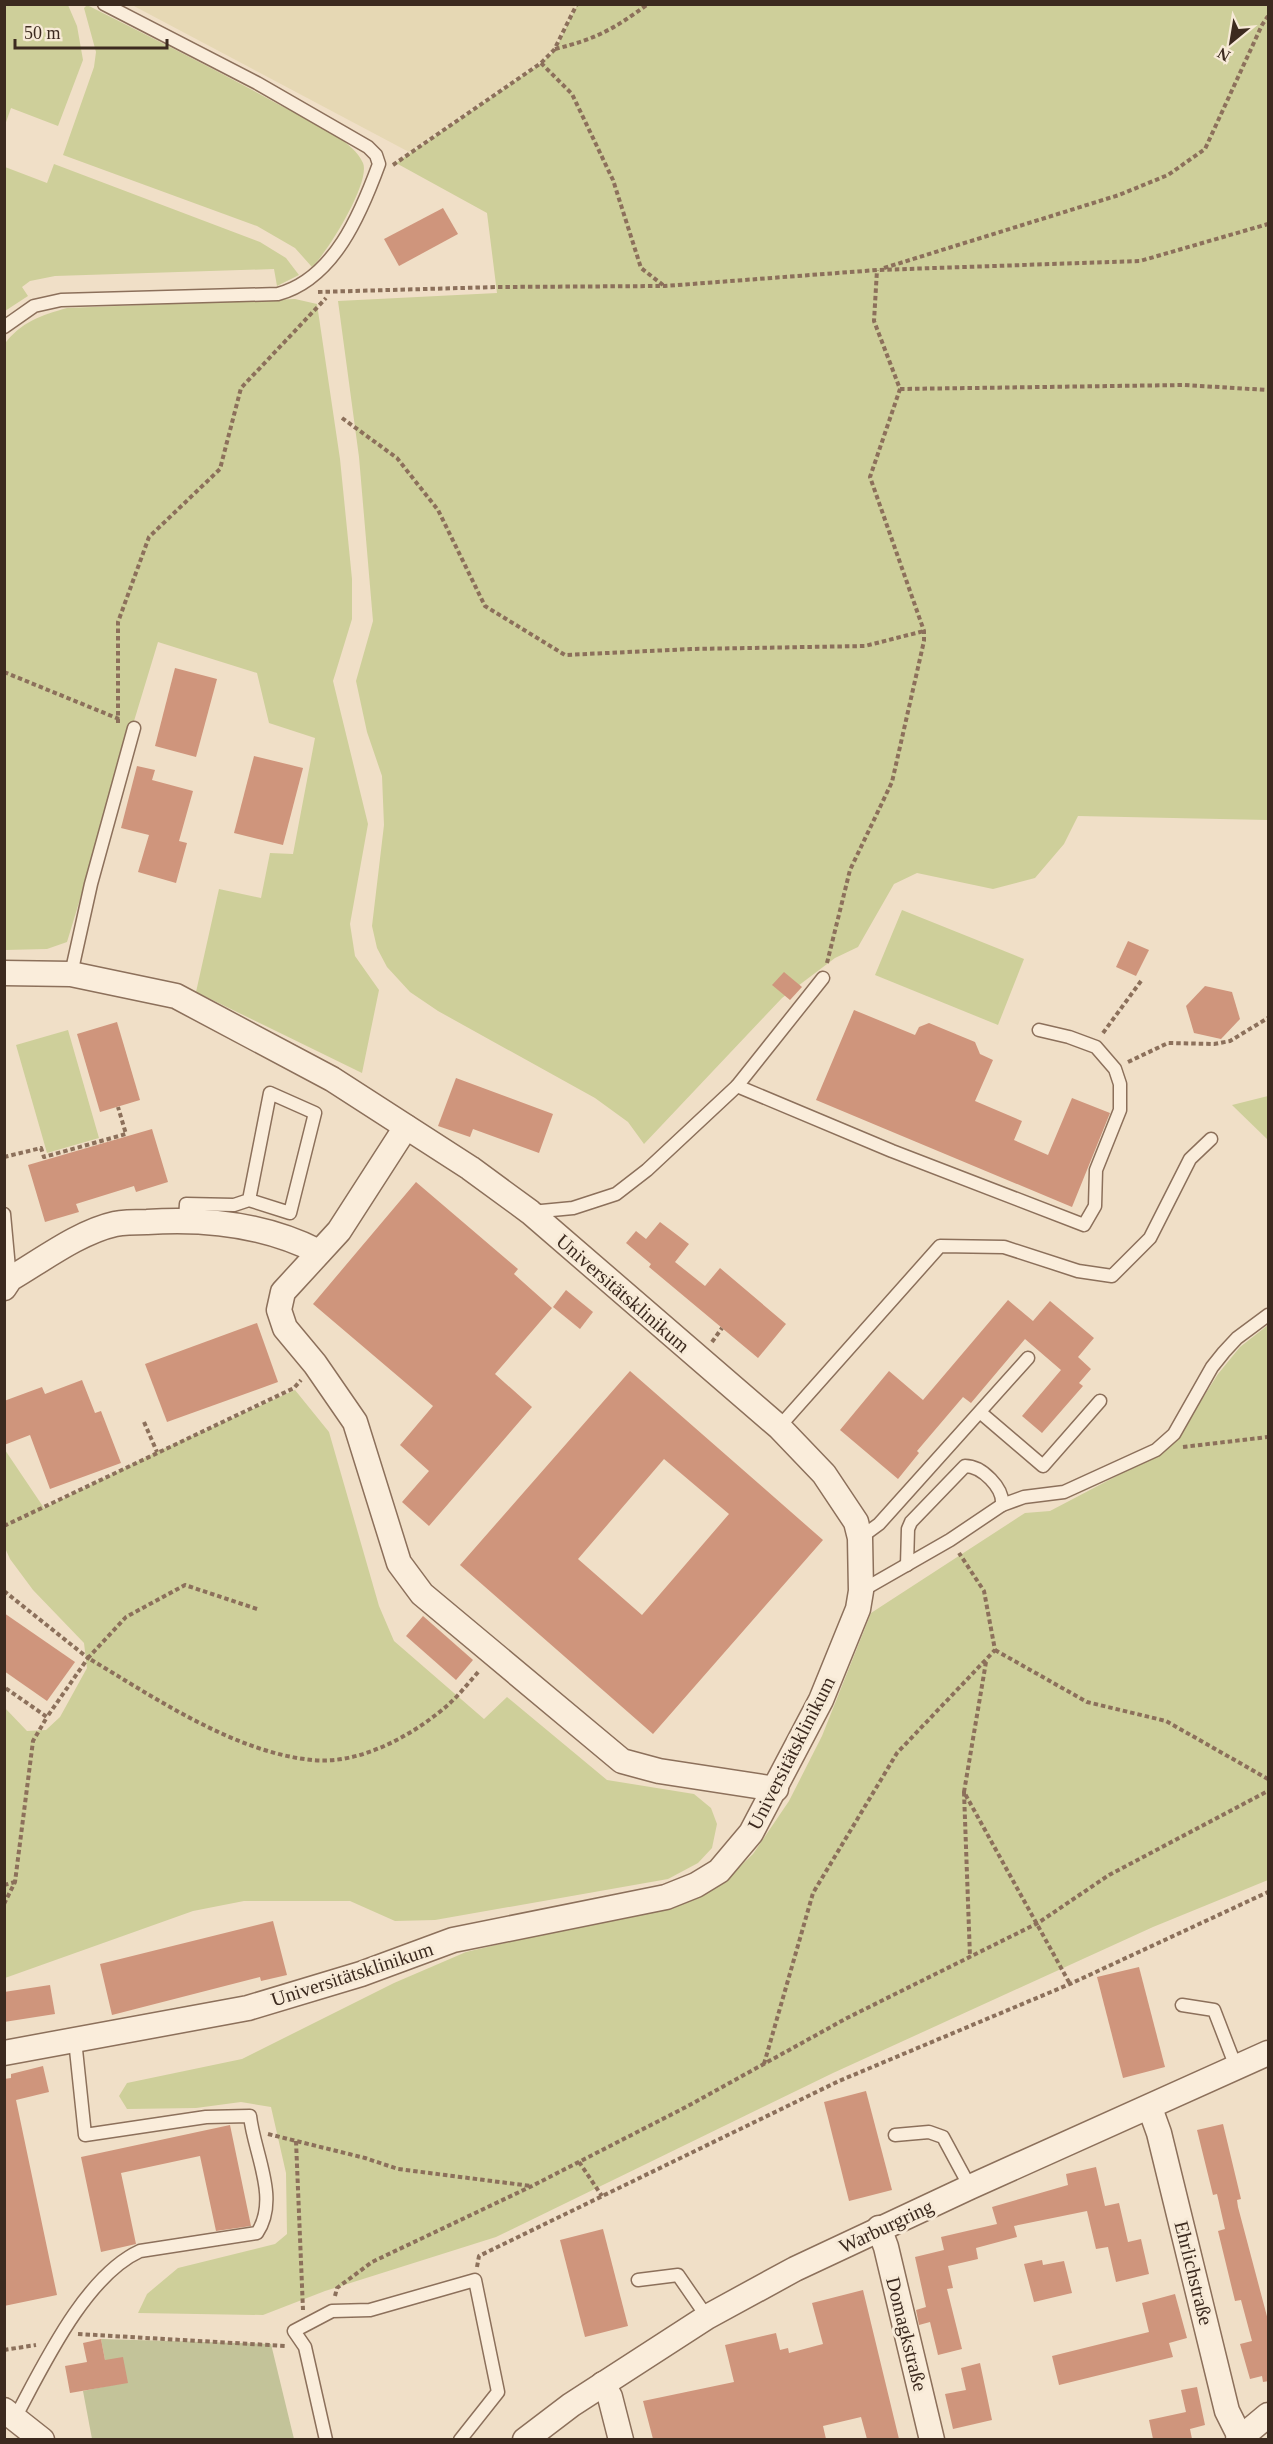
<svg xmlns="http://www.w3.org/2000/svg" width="1273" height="2444" viewBox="0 0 1273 2444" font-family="'Times New Roman',serif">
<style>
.farmland{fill:#e6d8b4}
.green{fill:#cecf9a}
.cemetery{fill:#c3c399}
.building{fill:#cf957c;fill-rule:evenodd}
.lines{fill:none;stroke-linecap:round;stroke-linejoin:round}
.lane-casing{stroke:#8c705b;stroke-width:15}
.street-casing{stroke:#8c705b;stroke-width:27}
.path{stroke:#8c705b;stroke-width:4;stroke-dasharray:4.5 3;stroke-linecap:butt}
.lane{stroke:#faeddb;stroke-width:12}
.street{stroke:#faeddb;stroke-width:24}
.labels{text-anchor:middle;stroke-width:6;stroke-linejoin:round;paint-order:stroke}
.street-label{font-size:20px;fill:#3c2a1f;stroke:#f7ead7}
</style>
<rect width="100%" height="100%" fill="#f0dfc7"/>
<!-- farmland -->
<polygon class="farmland" points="132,5 576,5 554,49 540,62 409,152"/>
<!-- green -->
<g class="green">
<polygon points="5,4 68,5 77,26 83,60 58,126 11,108 5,125"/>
<path d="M87,5c63,32 126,63 187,97 21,11 44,22 64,35 10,7 20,15 25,26 8,19 -36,90 -51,104l-17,-19 -38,-22 -194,-71 31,-88 2,-15 -12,-44z"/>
<polygon points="577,5 1268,5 1268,820 1078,816 1064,844 1035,878 993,889 917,873 894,884 858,947 835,958 782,998 644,1144 628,1122 595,1098 438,1011 410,992 387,967 377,948 372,926 384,825 382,776 367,732 356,681 373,621 359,457 338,301 497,293 487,213 396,163 541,63 555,50"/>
<polygon points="54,164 260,242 286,258 299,275 277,286 274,269 55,276 30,281 22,287 28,296 5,311 5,167 47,183"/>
<path d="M295,299l22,5 23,155 12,120v40l-19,62 35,143 -18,100 5,32 24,34 -17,83 -166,-81 23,-103 42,9 9,-45 23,1 22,-116 -46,-15 -12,-50 -99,-31 -91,300 -20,7 -42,1 -1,-605c16,-23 38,-30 63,-37z"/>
<polygon points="902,910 1024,959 998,1025 875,975"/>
<polygon points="68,1030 99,1138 47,1153 16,1045"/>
<polygon points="1268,1096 1268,1140 1232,1105"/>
<polygon points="1268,1325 1268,1880 1153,1927 833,2073 496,2237 325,2291 263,2315 138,2313 147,2294 178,2268 275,2244 287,2234 286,2173 271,2107 241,2102 196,2108 127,2109 119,2096 127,2083 242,2059 394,1983 466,1952 669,1905 709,1890 729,1877 753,1854 789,1801 822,1736 871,1613 1025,1513 1050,1511 1149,1459 1190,1418 1218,1374 1240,1347"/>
<polygon points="295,1390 329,1432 379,1606 394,1641 484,1719 507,1697 607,1780 694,1794 711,1808 717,1824 712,1848 698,1863 668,1879 435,1920 395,1921 350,1901 244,1901 193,1911 5,1978 5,1708 27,1731 46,1730 60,1717 87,1668 84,1643 33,1590 10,1559 5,1548 5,1450 44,1508 157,1452"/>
</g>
<!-- cemetery -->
<polygon class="cemetery" points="101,2339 271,2344 294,2439 92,2439 83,2391 127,2382 105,2360"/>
<!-- building -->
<g class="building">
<polygon points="443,208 458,234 399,266 384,239"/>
<polygon points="175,668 217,679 196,757 155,746"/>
<polygon points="254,756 303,768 283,845 234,833"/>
<polygon points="137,766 155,770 152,780 193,791 179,841 187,843 176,883 138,872 149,835 121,828"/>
<polygon points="1128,941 1149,950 1136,976 1116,967"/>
<polygon points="784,972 802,987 790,1000 772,985"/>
<polygon points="1205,986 1232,992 1240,1019 1221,1039 1194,1033 1186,1006"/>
<polygon points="854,1010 915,1035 919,1027 929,1023 975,1042 980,1054 993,1060 975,1101 1022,1121 1014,1140 1048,1155 1072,1098 1110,1113 1072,1207 816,1100"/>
<polygon points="117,1022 140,1100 100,1112 77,1034"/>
<polygon points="456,1078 553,1114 539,1153 473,1129 470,1137 438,1126"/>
<polygon points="152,1129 168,1182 136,1192 134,1186 76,1204 79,1212 45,1222 28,1165"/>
<polygon points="416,1182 518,1269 514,1274 552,1308 495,1374 532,1407 429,1526 402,1502 429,1471 400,1445 433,1406 313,1304"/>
<polygon points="660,1222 689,1244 675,1262 705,1286 720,1268 786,1324 758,1358 649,1267 651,1264 626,1243 636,1231 646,1239"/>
<polygon points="566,1290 593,1312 580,1329 553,1307"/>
<polygon points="1008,1300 1033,1321 1050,1301 1094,1338 1078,1357 1091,1369 1079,1383 1083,1386 1042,1433 1022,1416 1061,1370 1025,1339 971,1403 963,1397 917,1451 919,1453 898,1479 840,1430 889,1371 923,1400"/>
<polygon points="257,1323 278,1382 167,1422 145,1364"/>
<path d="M630,1371l193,169 -170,194 -193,-169zM664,1459l65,55 -87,101 -64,-56z"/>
<polygon points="82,1380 95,1413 101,1411 121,1463 50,1489 30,1435 4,1445 4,1401 42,1387 45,1394"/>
<polygon points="4,1613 75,1662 47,1701 4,1671"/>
<polygon points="423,1616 473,1660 456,1680 406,1636"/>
<polygon points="273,1921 287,1975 261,1981 260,1977 112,2015 100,1964"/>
<polygon points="1139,1967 1165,2067 1123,2078 1097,1977"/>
<polygon points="50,1985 55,2014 4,2022 4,1992"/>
<polygon points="43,2066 49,2092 16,2100 57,2295 4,2306 4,2079 11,2078 11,2074"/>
<polygon points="866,2091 892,2190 849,2201 824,2102"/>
<polygon points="1223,2124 1241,2199 1237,2200 1238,2207 1269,2324 1269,2381 1263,2382 1262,2376 1250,2379 1240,2344 1252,2341 1241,2300 1235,2301 1218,2231 1225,2229 1217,2194 1213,2195 1197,2130"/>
<polygon points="230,2125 251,2226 216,2231 200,2156 121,2173 136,2244 101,2252 81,2157"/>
<polygon points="1096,2167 1105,2206 1119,2203 1128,2242 1141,2239 1149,2274 1116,2282 1108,2247 1096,2249 1087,2211 1014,2226 1017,2237 976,2248 978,2259 948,2266 953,2288 947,2289 962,2349 938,2355 930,2322 919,2325 916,2310 926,2307 915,2257 944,2250 941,2237 997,2224 992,2207 1068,2185 1066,2174"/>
<polygon points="603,2229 628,2326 585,2337 560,2240"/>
<polygon points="1042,2260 1043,2265 1064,2261 1072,2293 1034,2302 1024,2264"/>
<polygon points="863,2290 899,2439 867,2439 861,2417 823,2426 826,2439 653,2439 643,2401 734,2382 725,2345 776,2333 780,2350 788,2348 789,2353 823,2344 812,2303"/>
<polygon points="1175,2294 1187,2338 1169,2343 1173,2357 1059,2385 1052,2356 1149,2332 1142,2303"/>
<polygon points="101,2339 105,2360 123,2357 128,2383 70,2393 65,2366 87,2362 83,2343"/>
<polygon points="980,2363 992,2420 953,2429 945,2394 966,2390 961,2368"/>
<polygon points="1197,2387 1205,2425 1190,2429 1192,2439 1153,2439 1149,2420 1186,2412 1181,2390"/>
</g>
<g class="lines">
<defs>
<g id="lane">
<path d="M4,327l30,-21 27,-6 217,-6c56,-15 83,-81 101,-130l-3,-9 -8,-8 -26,-15 -85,-49 -153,-79"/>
<polyline points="71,974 91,884 134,728"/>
<polyline points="737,1086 892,1151 1084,1225 1095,1206 1096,1170 1120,1110 1120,1084 1115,1069 1096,1047 1069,1037 1039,1030"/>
<polyline points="531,1212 573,1208 616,1194 647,1170 737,1086 823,978"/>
<polyline points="4,1214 10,1279"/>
<polyline points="185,1219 186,1204 234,1205 249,1200 270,1093 315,1113 290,1213 249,1200"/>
<polyline points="981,1413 1043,1466 1100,1401"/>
<polyline points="779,1427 940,1246 1004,1247 1078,1271 1112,1276 1150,1238 1190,1159 1211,1139"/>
<polyline points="860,1538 879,1524 1028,1358"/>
<path d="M907,1565l1,-36 3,-7 54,-56c17,0 39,22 37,39"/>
<polyline points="861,1591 950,1540 1002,1505 1024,1497 1064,1492 1156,1450 1174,1434 1212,1367 1224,1352 1237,1338 1268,1315"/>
<polyline points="1182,2005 1214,2010 1236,2067"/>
<polyline points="895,2135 929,2132 943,2137 970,2187"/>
<polyline points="638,2280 678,2275 707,2317"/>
<path d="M15,2418c28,-52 70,-142 125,-167l117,-18c23,-34 -3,-80 -7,-117l-44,1 -121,18 -10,-95"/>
<polyline points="326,2440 305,2347 294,2331 332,2311 370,2310 475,2280 498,2392 460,2440"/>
</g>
<g id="street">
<polyline points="4,973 71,974 176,996 332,1079 470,1168 530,1212 779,1427 824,1474 856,1522 860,1538 861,1591 858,1609 821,1700 751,1833 719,1871 696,1885 666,1897 453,1940 361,1974 248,2008 4,2053"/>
<polyline points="406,1127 339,1231 283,1292 279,1310 285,1328 315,1364 355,1422 399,1563 422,1594 622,1761 659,1771 776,1789"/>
<path d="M4,1288l6,-9c31,-18 69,-47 105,-55 10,-2 21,-2 32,-2 59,-4 119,3 172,30"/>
<polyline points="1150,2108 1159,2133 1227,2411 1240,2437"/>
<polyline points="879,2228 886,2247 932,2440"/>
<polyline points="603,2384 610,2397 621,2440"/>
<polyline points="4,2410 42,2440"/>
<polyline points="525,2440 571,2405 707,2317 795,2269 970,2187 1268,2053"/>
<polyline points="1238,2440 1268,2415"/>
</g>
</defs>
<!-- lane casing -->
<use href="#lane" class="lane-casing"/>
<!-- street casing -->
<use href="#street" class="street-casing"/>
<!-- path -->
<g class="path">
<path d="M555,49c41,-10 59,-20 93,-45"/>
<polyline points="541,63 572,94 613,180 641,268 663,285"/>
<polyline points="393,165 541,63 554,50 577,4"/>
<polyline points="884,268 1119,195 1168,175 1205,149 1262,25 1268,16"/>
<polyline points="318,292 497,287 665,286 877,270 1140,261 1268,224"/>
<polyline points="900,389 1184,385 1268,390"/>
<polyline points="342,418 397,458 438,510 485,606 565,655 691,649 865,646 924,631"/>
<polyline points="4,672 119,719"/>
<polyline points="118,723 118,622 149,537 220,469 241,388 326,298"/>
<polyline points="827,963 850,870 892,782 924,641 924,631 870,477 900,389 874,321 877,270"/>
<polyline points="1103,1033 1141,981"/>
<polyline points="1128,1062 1168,1043 1214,1044 1230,1041 1268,1018"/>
<polyline points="4,1157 41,1148 44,1157 126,1134 118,1107"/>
<polyline points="712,1342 722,1328"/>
<polyline points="144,1422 157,1452"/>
<polyline points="1183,1447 1268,1437"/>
<polyline points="4,1526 294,1388 301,1380"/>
<polyline points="4,1591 88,1658 47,1717 4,1687"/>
<path d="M257,1609l-72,-24 -59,32 -38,41c66,39 145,94 224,102 48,5 102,-25 137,-56 11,-10 21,-23 31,-34"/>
<polyline points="995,1650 1087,1702 1166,1721 1268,1779"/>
<polyline points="986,1662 964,1792 1070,1984"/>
<polyline points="964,1792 970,1957"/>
<polyline points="4,1885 15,1882"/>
<polyline points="4,1904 15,1882 33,1741 47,1717"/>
<polyline points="764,2064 813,1893 897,1753 995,1650 984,1591 959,1553"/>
<polyline points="268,2134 365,2158 398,2169 531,2186"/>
<polyline points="296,2141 303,2310"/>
<polyline points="579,2162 602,2196"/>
<polyline points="477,2267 479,2256 839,2081 1070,1984 1268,1892"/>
<polyline points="335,2296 337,2288 372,2262 532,2186 686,2107 847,2018 1038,1923 1109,1875 1268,1791"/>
<polyline points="78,2334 286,2346"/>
<polyline points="4,2350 36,2345"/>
</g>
<!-- lane -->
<use href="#lane" class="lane"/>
<!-- street -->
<use href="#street" class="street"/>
</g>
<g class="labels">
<!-- street labels -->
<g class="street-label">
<text transform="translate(623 1293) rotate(41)" y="7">Universitätsklinikum</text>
<text transform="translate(791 1753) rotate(-63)" y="7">Universitätsklinikum</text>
<text transform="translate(352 1974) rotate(-18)" y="7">Universitätsklinikum</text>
<text transform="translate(886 2226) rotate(-25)" y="7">Warburgring</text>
<text transform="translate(1194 2273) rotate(76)" y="7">Ehrlichstraße</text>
<text transform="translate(907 2334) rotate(76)" y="7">Domagkstraße</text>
</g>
</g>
<!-- border -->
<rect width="1273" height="2444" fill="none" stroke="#3c2a1f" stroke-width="12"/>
<!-- north arrow -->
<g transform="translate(1231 42) rotate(210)" stroke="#f7ead7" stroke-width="4.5" paint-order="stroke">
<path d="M0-4.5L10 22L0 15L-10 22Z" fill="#3c2a1f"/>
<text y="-9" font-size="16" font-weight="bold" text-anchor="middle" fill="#3c2a1f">N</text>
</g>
<!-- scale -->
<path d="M15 39v9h152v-9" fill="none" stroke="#3c2a1f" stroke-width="3"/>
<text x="24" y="39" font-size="18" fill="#3c2a1f" stroke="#f7ead7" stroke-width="4.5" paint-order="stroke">50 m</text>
</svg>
